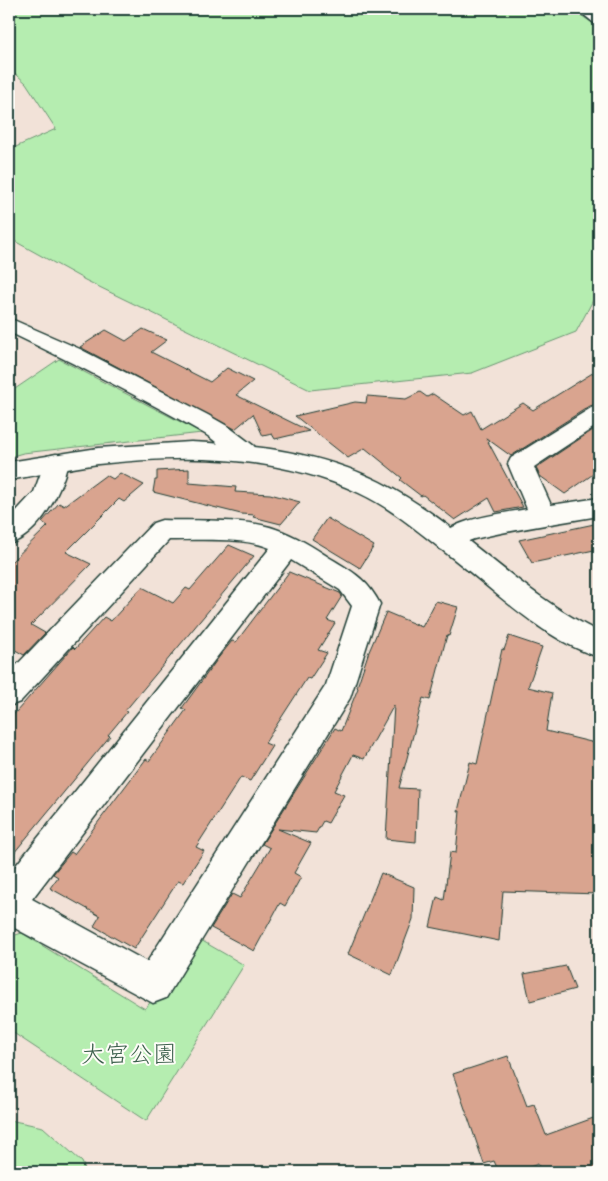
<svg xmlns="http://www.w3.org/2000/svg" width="608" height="1181" viewBox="0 0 608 1181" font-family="'Indie Flower','Klee One',sans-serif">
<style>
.green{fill:#b5edb0;stroke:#6a9572}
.building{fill:#d9a48f;stroke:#1f3d34}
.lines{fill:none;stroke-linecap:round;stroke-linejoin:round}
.street-casing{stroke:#1f3d34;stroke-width:3}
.secondary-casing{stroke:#1f3d34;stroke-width:3}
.street{fill:#fdfcf7;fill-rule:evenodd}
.secondary{fill:#fdfcf7;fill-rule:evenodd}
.labels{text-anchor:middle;stroke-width:4;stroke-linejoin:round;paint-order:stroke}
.near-park-label{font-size:24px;fill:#3d604d;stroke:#fdfcf7}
</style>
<rect width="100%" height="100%" fill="#f2e2d8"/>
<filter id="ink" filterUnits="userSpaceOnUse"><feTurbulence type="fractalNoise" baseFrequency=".02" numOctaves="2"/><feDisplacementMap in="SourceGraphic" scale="10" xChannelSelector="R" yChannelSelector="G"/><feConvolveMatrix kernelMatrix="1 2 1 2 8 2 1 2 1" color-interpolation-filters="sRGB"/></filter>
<g filter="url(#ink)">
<!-- green -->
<g class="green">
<polygon points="9,9 571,9 599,27 599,289 576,332 472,373 310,390 85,280 9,238 9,150 56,129 26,83 9,68"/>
<polygon points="59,359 202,433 23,453 9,457 9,393"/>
<polygon points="22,933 145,1009 199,939 244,965 146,1121 9,1030 9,937"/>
<polygon points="9,1120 43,1127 82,1162 86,1172 9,1172"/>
</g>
<!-- building -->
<g class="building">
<polygon points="143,329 167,340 151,352 210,382 227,368 253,381 236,395 309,431 275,439 272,434 263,436 253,414 235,429 80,347 106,330 126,341"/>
<polygon points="599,369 599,403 590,406 511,456 486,438 523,507 496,512 489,498 455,520 423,495 421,496 400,480 402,478 365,448 348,458 295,416 355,402 366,403 367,396 406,399 420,392 427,397 433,394 464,415 472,411 481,429 523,403 533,410"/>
<polygon points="599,426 599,470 565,494 540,476 536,468"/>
<polygon points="189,469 189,483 236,487 235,492 270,494 300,502 281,524 253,517 255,515 241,514 153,492 155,480 157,480 157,471"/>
<polygon points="120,473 144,485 124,502 119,499 66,552 91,564 31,625 45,633 24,655 10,647 9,649 9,564 48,526 42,522 59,503 64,506 106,475 113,479"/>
<polygon points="327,518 374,546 360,568 312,539"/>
<polygon points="599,523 599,549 532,563 519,540"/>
<polygon points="229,545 254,556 125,711 127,712 108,735 110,736 9,859 9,720 73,647 75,649 104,617 111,621 142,587 173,603 186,588 190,590"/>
<polygon points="289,572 340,593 342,596 327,620 335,623 318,650 327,653 310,679 307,678 265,743 272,746 250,781 241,777 196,847 204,851 183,883 178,881 134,949 94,926 100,916 50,888 58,877 53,874 71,852 74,854 146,759 149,761 186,710 182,708 219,657 232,641 236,642"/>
<polygon points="436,601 458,607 449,636 447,635 430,700 423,698 399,788 418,789 416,842 386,839 394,705 364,759 353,755 334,791 344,795 328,823 323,821 316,833 278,829 311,843 294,873 301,877 285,906 280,903 254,951 211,928 232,894 240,898 270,848 262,844 335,728 341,731 358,688 357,687 368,654 386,612 422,627"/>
<polygon points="509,636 542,647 528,687 552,693 546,731 599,744 599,894 503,891 499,941 430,927 437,897 444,900 450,852 456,853 460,811 458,811 470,762 477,764 502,649 504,650"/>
<polygon points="381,873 414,887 413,919 392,975 348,954"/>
<polygon points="566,966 575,989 530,1001 524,974"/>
<polygon points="508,1056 527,1106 534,1104 546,1135 599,1116 599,1172 541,1172 538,1164 516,1172 499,1172 494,1161 484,1164 453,1074"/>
</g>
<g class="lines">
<defs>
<g id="street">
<polygon points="577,9 593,9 599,14 599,24 594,23"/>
<path d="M9,318l71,31 128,66 21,12 25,19 3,6 -3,6c-20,5 -33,-14 -49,-24 -64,-37 -130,-70 -196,-102z"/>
<path d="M599,405v19l-65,43 17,38 48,-7v18c-42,7 -83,13 -125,23 -15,4 -15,16 -34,10l-4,-7c13,-24 66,-28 91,-33l-19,-45 3,-6 80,-50z"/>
<path d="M56,454l9,2 3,6c-6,29 -28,73 -59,82v-25l25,-27 13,-36z"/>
<path d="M162,520c32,1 85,-2 114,9 20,7 37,18 54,29 23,14 37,21 50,46l-30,94 -184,300 -13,5 -144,-78v-51l261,-326c-25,-11 -73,-8 -101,-8l-149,162 -11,4v-33l144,-150zM291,560l49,30 12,16 -26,79 -179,277 -115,-63z"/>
</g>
<path id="secondary" d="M191,442c64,3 130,10 189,40 79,40 139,111 219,150v25c-56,-17 -107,-69 -153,-104 -27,-21 -56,-46 -87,-60 -82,-38 -173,-39 -261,-29 -30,4 -59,11 -89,16v-18l89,-14z"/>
</defs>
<!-- street casing -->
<use href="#street" class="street-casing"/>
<!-- secondary casing -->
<use href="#secondary" class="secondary-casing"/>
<!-- street -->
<use href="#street" class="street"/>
<!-- secondary -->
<use href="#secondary" class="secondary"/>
</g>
</g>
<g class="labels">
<!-- near-park labels -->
<g class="near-park-label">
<text x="129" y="1062">大宮公園</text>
</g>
</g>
<!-- margin -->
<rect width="608" height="1181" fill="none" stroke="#fdfcf7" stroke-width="30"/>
<rect x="15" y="15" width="578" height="1151" fill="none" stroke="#1f3d34" stroke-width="2" filter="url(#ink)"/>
</svg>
